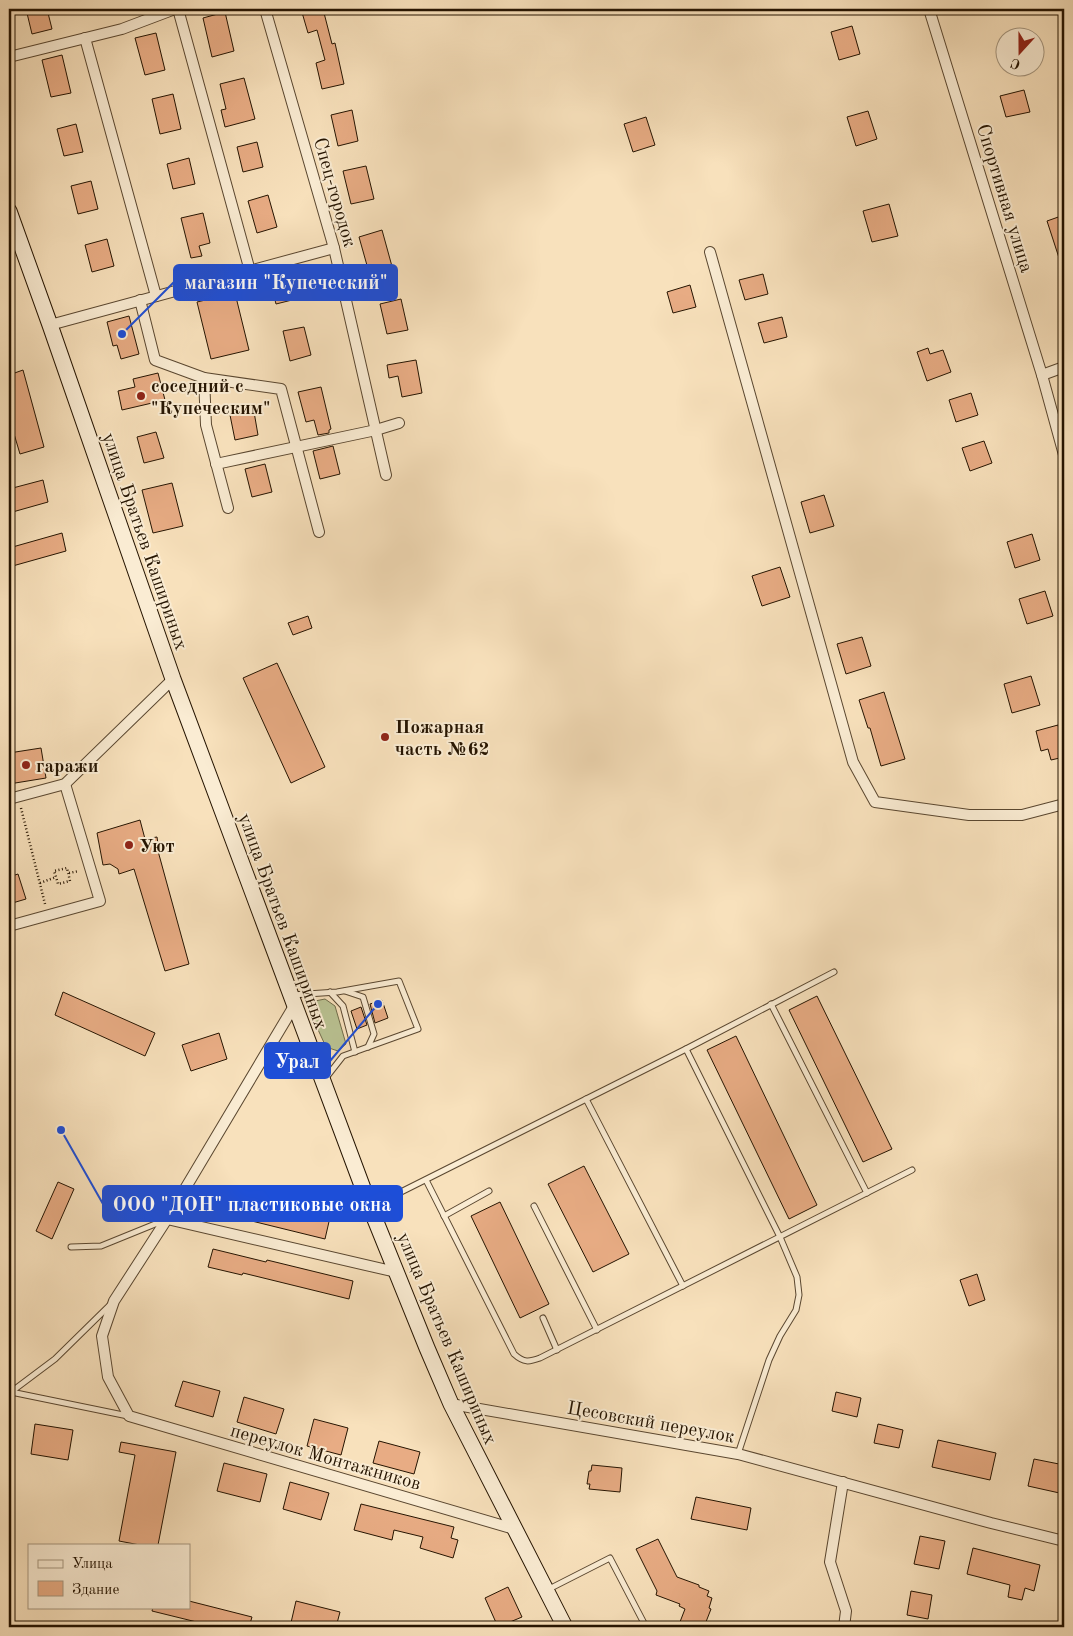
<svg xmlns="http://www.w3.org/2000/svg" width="1073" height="1636" viewBox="0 0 1073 1636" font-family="'Old Standard TT',serif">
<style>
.green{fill:#bac393;stroke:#706c4a}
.building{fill:#e8ac84;stroke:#251401}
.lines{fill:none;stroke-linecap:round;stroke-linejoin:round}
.lane-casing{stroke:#5a4730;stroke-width:7}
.street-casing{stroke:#5a4730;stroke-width:12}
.secondary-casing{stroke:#251401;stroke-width:17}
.path{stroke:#251401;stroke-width:2.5;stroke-dasharray:1 2.5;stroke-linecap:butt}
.lane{stroke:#faecd3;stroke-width:5}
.street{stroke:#faecd3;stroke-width:10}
.secondary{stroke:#faecd3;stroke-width:15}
.poi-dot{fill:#8f2418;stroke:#faecd3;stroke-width:2}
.labels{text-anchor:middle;stroke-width:4;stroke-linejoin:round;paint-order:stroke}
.street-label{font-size:19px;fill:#251401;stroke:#faecd3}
.poi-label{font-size:19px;font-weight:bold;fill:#251401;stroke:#faecd3;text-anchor:start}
.leader{fill:none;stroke:#1d4ed8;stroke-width:2}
.callout-dot{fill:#1d4ed8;stroke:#faecd3;stroke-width:2}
.callout{fill:#1d4ed8;stroke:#1d4ed8;stroke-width:2}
.callout-label{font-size:20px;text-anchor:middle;font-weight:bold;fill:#fff}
</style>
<rect width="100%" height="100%" fill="#f8e1bc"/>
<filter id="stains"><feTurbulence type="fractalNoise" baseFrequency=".004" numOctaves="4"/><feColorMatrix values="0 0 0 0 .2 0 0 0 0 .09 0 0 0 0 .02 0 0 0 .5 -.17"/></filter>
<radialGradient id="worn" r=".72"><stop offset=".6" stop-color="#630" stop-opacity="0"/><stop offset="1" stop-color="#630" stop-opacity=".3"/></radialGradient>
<!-- green -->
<polygon class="green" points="325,999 335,1006 346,1044 338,1051 326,1047 309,1010 310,1002"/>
<!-- building -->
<g class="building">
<polygon points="26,9 47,9 52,29 32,34"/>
<polygon points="301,9 323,9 332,44 335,43 344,84 322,89 316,63 325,60 317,30 308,33"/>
<polygon points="225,12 234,51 212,57 203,18"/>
<polygon points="852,26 860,54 839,60 831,32"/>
<polygon points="156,33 165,70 145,75 135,38"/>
<polygon points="62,55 71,93 51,97 42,60"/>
<polygon points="244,78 255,119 225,127 221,110 226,109 220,84"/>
<polygon points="1024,90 1030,112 1006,117 1000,96"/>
<polygon points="173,94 181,129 160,134 152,99"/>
<polygon points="352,110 358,141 338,146 331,115"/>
<polygon points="868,111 877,139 856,146 847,117"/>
<polygon points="646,117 655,145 633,152 624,124"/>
<polygon points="76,124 83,152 64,156 57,129"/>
<polygon points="257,142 263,167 243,172 237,147"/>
<polygon points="189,158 195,184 173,189 167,164"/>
<polygon points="366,166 374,199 351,204 343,171"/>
<polygon points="91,181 98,209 78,214 71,186"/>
<polygon points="268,195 277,227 257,233 248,201"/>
<polygon points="889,204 898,236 872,242 863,211"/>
<polygon points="203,213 210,243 199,246 202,256 191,258 181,218"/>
<polygon points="1064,215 1064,267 1062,267 1047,221"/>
<polygon points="382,230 393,270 370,276 359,237"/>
<polygon points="107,239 114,266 92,272 85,245"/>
<polygon points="290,271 296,299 276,304 269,276"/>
<polygon points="763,274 768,294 745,300 739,280"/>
<polygon points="690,285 696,307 673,313 667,292"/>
<polygon points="235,293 249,350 211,359 197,302"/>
<polygon points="401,299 408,330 387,334 380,304"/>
<polygon points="129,316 139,354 121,359 117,345 113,346 107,322"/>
<polygon points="782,317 787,337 764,343 758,323"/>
<polygon points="304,327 311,355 290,361 283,331"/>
<polygon points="928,348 930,354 943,350 951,372 927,381 917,352"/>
<polygon points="416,360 422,393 402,397 398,376 389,378 387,365"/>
<polygon points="23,370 44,447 20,454 9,417 9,375"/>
<polygon points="158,373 165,400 122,410 118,391 135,387 133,379"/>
<polygon points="321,387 331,429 329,430 329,433 318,435 314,420 306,422 298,392"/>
<polygon points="971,393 978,415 956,422 949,400"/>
<polygon points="253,406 258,435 235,440 229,410"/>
<polygon points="156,432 164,458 144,463 137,437"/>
<polygon points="984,441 992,463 970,471 962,448"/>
<polygon points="333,446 340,474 320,479 313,451"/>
<polygon points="265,464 272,492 252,497 245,469"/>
<polygon points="43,480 48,502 9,513 9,489"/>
<polygon points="172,483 183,526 153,533 142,490"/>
<polygon points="824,495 834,526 810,533 801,502"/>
<polygon points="62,533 66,551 9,567 9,548"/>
<polygon points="1032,534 1040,560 1015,568 1007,542"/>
<polygon points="780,567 790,597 762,606 752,576"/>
<polygon points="1045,591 1053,616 1027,624 1019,599"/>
<polygon points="308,616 312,628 293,635 288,623"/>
<polygon points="862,637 871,666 846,674 837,644"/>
<polygon points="277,663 325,767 291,783 243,678"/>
<polygon points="1031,676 1040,705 1012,713 1004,684"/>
<polygon points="884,692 905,759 881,766 870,728 868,728 859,700"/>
<polygon points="1058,725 1060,733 1064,732 1064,757 1051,760 1048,749 1041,751 1036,731"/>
<polygon points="41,748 46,778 9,784 9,753"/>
<polygon points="140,820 145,839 157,837 159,851 158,851 189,964 165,971 134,869 119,874 118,869 110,864 103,865 97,833"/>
<polygon points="18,874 26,899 9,904 9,877"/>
<polygon points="63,992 155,1033 145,1056 55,1015"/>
<polygon points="817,996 892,1149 863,1162 789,1010"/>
<polygon points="382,1000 388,1018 375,1023 370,1004"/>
<polygon points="361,1007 367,1025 357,1029 351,1011"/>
<polygon points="219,1033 227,1059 191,1071 182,1045"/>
<polygon points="736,1036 817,1205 789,1219 707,1050"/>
<polygon points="584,1166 629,1254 593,1272 548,1184"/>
<polygon points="58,1182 74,1189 52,1239 36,1231"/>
<polygon points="221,1187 331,1213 325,1239 215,1212"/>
<polygon points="500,1202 549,1304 520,1318 471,1216"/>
<polygon points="213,1249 266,1262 267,1260 353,1281 349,1299 243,1273 242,1275 208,1267"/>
<polygon points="977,1274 985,1300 969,1306 960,1280"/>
<polygon points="183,1381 220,1391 213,1417 175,1406"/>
<polygon points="836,1392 861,1398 857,1417 832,1411"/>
<polygon points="244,1397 284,1409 276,1434 237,1422"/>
<polygon points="314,1419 348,1428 341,1455 307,1446"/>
<polygon points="35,1424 73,1430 68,1460 31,1454"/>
<polygon points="878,1424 903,1430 899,1448 874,1443"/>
<polygon points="938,1440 996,1453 990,1480 932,1467"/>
<polygon points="379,1441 420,1452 414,1474 373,1463"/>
<polygon points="121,1442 176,1452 158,1545 140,1545 119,1541 135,1455 119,1452"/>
<polygon points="1034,1459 1064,1465 1064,1494 1028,1486"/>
<polygon points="224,1463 267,1474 260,1502 217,1491"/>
<polygon points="592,1465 622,1468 620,1492 589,1489 590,1484 587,1484 589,1471 591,1471"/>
<polygon points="290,1482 329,1493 321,1520 283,1509"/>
<polygon points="696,1497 751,1508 747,1530 691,1519"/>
<polygon points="361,1504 454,1527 451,1538 458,1540 453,1558 420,1548 423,1537 394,1530 392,1540 354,1530"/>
<polygon points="920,1536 945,1541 939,1569 914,1564"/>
<polygon points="658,1539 677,1577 699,1585 699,1587 709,1591 707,1596 712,1598 709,1608 711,1609 704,1627 678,1627 685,1609 679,1606 680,1604 656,1595 657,1591 636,1549"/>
<polygon points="973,1548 1040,1565 1034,1591 1025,1588 1022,1600 1008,1597 1010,1585 967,1574"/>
<polygon points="508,1587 522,1617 498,1627 485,1598"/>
<polygon points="911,1591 932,1595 928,1619 907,1615"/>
<polygon points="189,1601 252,1617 249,1627 217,1627 152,1611 153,1607 189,1607"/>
<polygon points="296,1601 340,1612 336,1627 290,1627"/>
</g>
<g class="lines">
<defs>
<g id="lane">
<polyline points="345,991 363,997 374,1034 368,1047"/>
<polyline points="330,992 343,1006 355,1052"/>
<polyline points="292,995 337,992 399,981 418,1029 343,1056 325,1079"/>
<polyline points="771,1004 867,1193"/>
<polyline points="686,1049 780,1237 797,1277 799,1295 796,1310 780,1336 769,1360 738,1454"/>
<polyline points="586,1099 683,1286"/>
<path d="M426,1180l88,174c10,9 15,8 26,4l372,-188"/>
<polyline points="534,1206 597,1330"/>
<polyline points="371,1207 686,1049 834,972"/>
<polyline points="444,1216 489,1191"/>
<polyline points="71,1247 101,1246 165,1220"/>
<polyline points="543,1318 557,1350"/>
<polyline points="9,1392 11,1392 55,1359 110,1305"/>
<polyline points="10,1394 11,1392 128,1416"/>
<polyline points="549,1589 610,1558 646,1627"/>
</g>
<g id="street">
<polyline points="178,9 250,271"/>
<polyline points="265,9 334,248 386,475"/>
<polyline points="929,9 1042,375 1064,455"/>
<polyline points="85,38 156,296"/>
<polyline points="9,57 122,29 175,9"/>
<polyline points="710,252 853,762 875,802 969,815 1022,815 1064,804"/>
<polyline points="140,300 155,360 204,378 281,389 319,532"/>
<polyline points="50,325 334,248"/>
<polyline points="1042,375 1064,367"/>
<polyline points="204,378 206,425 228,508"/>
<polyline points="216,464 376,430 399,423"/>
<polyline points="9,799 65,784 173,679"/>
<polyline points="9,926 100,901 65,784"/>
<polyline points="294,1006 167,1219 114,1301 102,1336 108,1377 129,1416 514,1529"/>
<polyline points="167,1219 396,1272"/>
<polyline points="451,1404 738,1454 991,1523 1064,1541"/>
<polyline points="843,1482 830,1562 846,1611 844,1627"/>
</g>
<polyline id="secondary" points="9,211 50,325 173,679 370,1207 427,1348 451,1404 565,1627"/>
</defs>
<!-- lane casing -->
<use href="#lane" class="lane-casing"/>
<!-- street casing -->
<use href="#street" class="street-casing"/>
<!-- secondary casing -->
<use href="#secondary" class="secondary-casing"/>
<!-- path -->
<g class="path">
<polyline points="21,808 45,904"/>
<polyline points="69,873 79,871"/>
<polyline points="40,883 56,877 54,871 67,868 70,881 58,884 56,877"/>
</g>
<!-- lane -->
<use href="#lane" class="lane"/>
<!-- street -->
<use href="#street" class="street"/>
<!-- secondary -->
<use href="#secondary" class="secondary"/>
</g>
<!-- markers -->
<g class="poi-dot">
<circle cx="141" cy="396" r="5"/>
<circle cx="385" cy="737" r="5"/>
<circle cx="26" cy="765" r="5"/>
<circle cx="129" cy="845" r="5"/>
</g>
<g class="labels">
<!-- street labels -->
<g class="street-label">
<text transform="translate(336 192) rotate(74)" y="7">Спец-городок</text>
<text transform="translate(1006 198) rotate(73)" y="7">Спортивная улица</text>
<text transform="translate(146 541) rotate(71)" y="7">улица Братьев Кашириных</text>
<text transform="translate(284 921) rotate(70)" y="7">улица Братьев Кашириных</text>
<text transform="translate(448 1338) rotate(67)" y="7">улица Братьев Кашириных</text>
<text transform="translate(651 1421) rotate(10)" y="7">Цесовский переулок</text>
<text transform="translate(326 1456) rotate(16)" y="7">переулок Монтажников</text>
</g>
<!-- poi labels -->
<g class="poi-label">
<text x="151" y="392">соседний с<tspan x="151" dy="22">"Купеческим"</tspan></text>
<text x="395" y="733">Пожарная<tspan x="395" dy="22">часть №62</tspan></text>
<text x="36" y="772">гаражи</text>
<text x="139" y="852">Уют</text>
</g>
</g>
<!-- callouts -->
<path class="leader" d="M122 334L174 282M378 1004L330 1061M61 1130L103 1204"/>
<g class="callout-dot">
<circle cx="122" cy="334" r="5"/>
<circle cx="378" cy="1004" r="5"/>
<circle cx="61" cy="1130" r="5"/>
</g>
<g class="callout">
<rect x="174" y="265" width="223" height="35" rx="5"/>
<rect x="265" y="1043" width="65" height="35" rx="5"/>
<rect x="103" y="1186" width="299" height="35" rx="5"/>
</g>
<g class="callout-label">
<text x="286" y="289">магазин "Купеческий"</text>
<text x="297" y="1068">Урал</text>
<text x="252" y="1211">ООО "ДОН" пластиковые окна</text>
</g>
<!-- margin -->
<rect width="1073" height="1636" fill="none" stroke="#f8e1bc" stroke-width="30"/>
<rect x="10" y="10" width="1053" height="1616" fill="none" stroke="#251401" stroke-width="2.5"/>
<rect x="15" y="15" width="1043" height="1606" fill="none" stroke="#251401"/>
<!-- legend -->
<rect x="28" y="1544" width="162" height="65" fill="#faecd3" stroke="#a5967f"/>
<rect x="38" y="1560" width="25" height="8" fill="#faecd3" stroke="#a5967f"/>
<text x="72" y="1568" font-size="15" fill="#251401">Улица</text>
<rect x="38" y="1581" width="25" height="15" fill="#e8ac84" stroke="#a5967f"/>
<text x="72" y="1594" font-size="15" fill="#251401">Здание</text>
<!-- north arrow -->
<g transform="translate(1020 52) rotate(201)"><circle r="24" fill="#faecd3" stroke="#a5967f"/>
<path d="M0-4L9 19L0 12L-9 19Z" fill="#8f2418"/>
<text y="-8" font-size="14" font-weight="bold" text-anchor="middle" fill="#251401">С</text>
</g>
<rect width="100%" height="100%" filter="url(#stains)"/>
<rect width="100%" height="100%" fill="url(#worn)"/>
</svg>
